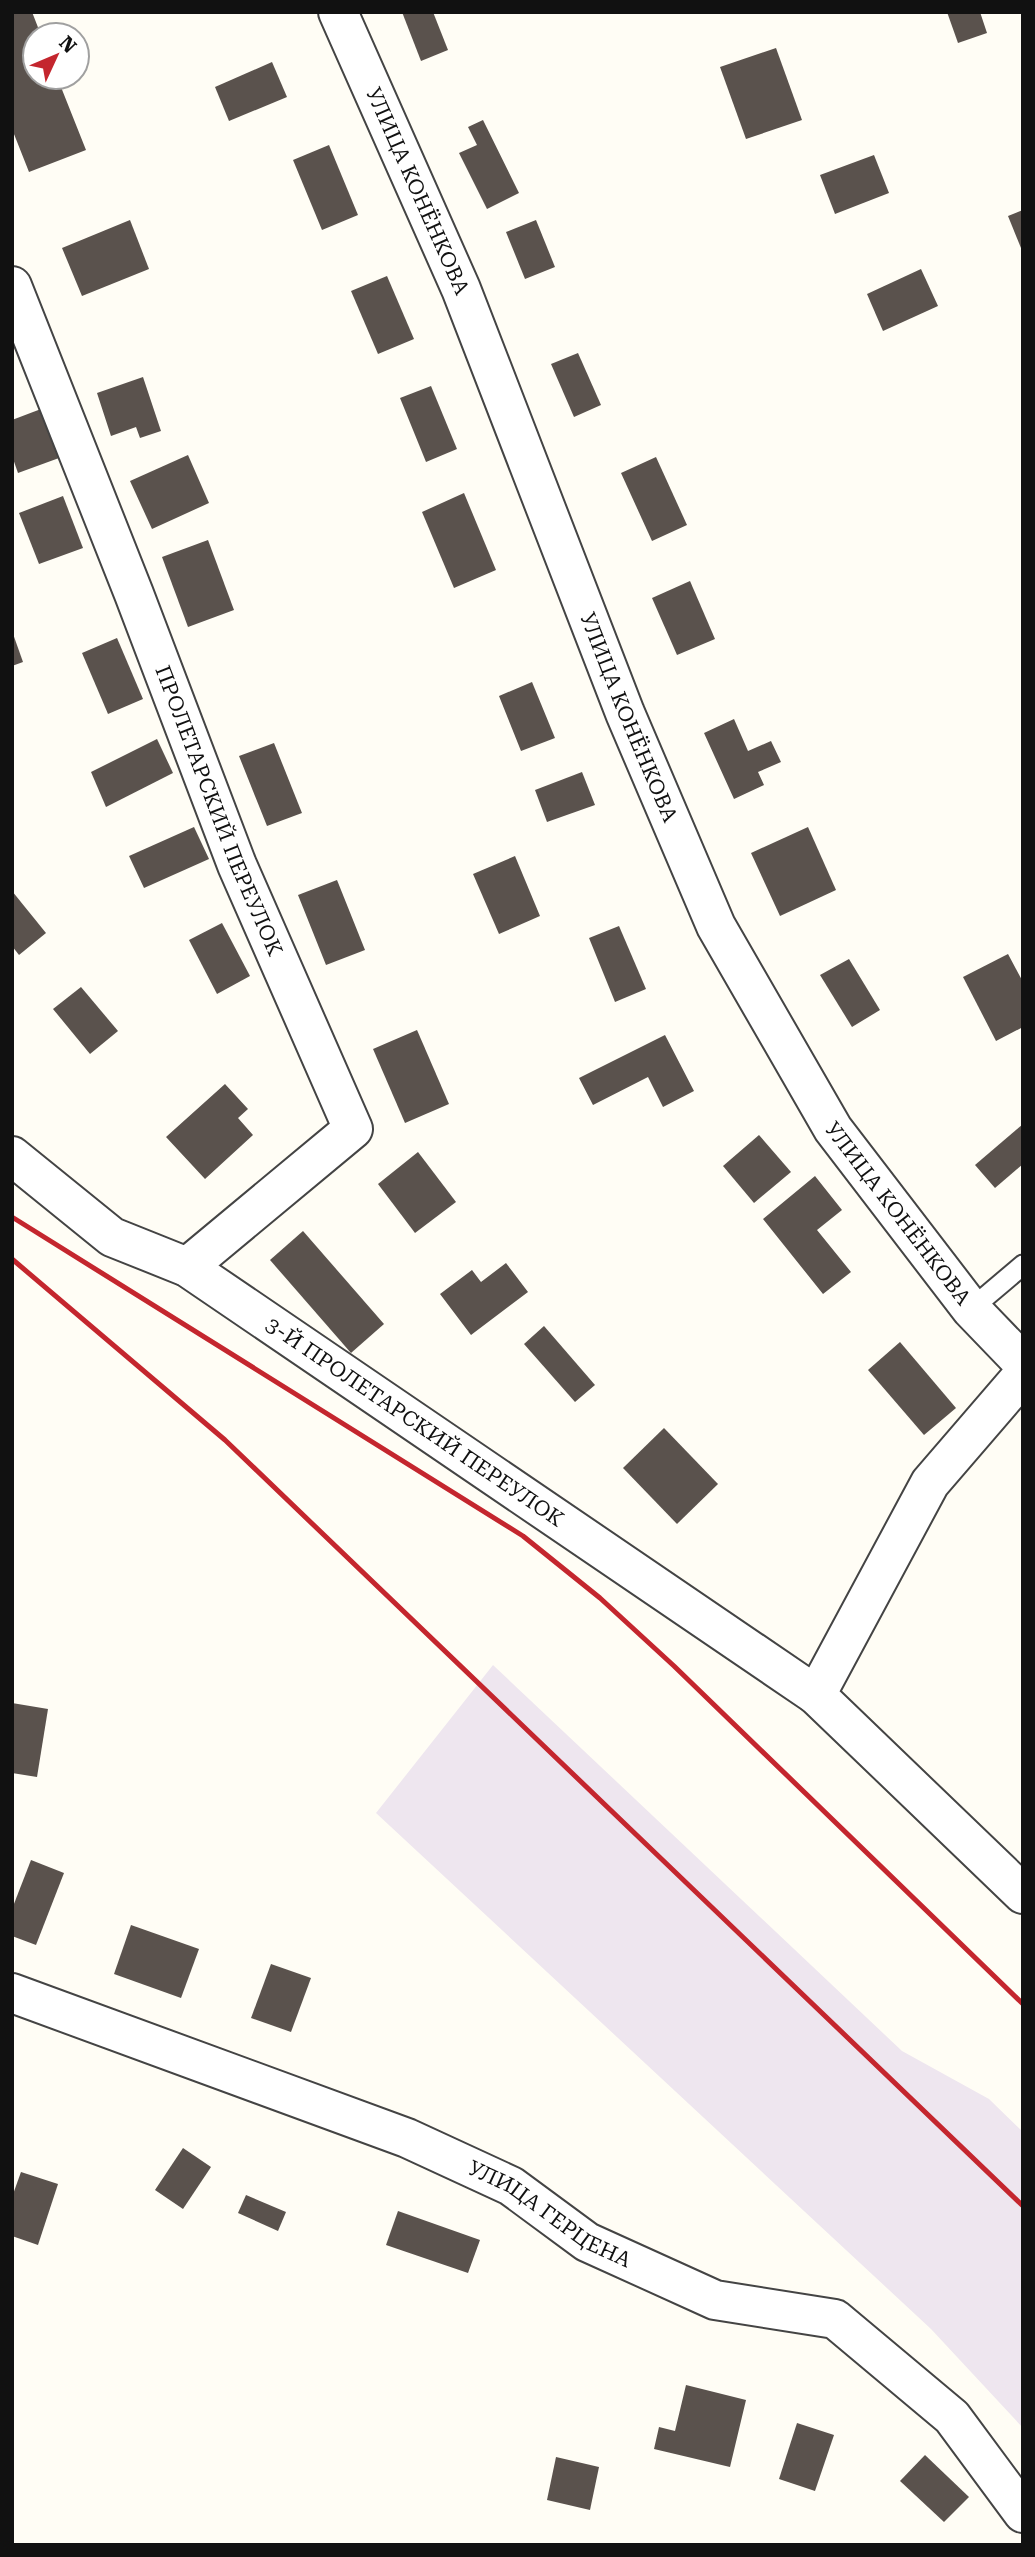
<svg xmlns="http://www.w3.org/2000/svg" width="1035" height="2557" viewBox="0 0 1035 2557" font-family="'Roboto Serif',serif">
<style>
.industrial{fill:#eee6ef}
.building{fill:#5a524d}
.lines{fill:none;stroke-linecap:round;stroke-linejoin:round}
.service-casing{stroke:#444;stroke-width:23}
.minor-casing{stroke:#444;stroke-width:42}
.service{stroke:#fff;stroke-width:19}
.minor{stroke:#fff;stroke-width:38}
.rail{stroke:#c4262e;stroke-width:5}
.labels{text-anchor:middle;stroke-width:7;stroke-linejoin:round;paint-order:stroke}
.street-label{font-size:21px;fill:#111;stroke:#fff}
</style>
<rect width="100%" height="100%" fill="#fffdf5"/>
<!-- industrial -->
<polygon class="industrial" points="493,1665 902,2051 989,2099 1023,2132 1023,2428 931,2329 376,1813"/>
<!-- building -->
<g class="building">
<polygon points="16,12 32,12 41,35 35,35 35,77 57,77 86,150 29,172 12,129 12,14"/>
<polygon points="402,12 433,12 448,50 421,61"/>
<polygon points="947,12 980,12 987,33 958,43"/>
<polygon points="776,48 802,120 746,139 720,67"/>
<polygon points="272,62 287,97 229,121 215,87"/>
<polygon points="483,120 519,193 487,209 459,153 477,145 468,127"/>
<polygon points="329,145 358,215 322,230 293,160"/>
<polygon points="874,155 889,193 835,214 820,175"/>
<polygon points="1023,210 1023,253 1008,216"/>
<polygon points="130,220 149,269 82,296 62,248"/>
<polygon points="536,220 555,267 525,279 506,232"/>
<polygon points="921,269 938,306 883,331 867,294"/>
<polygon points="387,276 414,339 378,354 351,291"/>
<polygon points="578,353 601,405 574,417 551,364"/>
<polygon points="143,377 161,431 140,438 136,427 111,436 97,393"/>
<polygon points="431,386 457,449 426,462 400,398"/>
<polygon points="41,409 59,458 18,473 12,456 12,420"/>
<polygon points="188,455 209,503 152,529 130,481"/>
<polygon points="656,457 687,525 652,541 621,473"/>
<polygon points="464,493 496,570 454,588 422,512"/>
<polygon points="63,496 83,548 39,564 19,513"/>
<polygon points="208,540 234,610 188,627 162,557"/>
<polygon points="690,581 715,639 677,655 652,598"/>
<polygon points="12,631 23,662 12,666"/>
<polygon points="117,638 143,699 108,714 82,653"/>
<polygon points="532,682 555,738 521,751 499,696"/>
<polygon points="734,719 748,751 771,741 781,762 758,772 764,785 734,799 704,733"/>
<polygon points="157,739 173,773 106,807 91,772"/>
<polygon points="274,743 302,813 267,826 239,756"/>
<polygon points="582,772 595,805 547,822 535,790"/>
<polygon points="194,827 209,859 144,888 129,856"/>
<polygon points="808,827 836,890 780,916 751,853"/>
<polygon points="515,856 540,916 499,934 473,874"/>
<polygon points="337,880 365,950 326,965 298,895"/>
<polygon points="12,891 46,933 19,955 12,946"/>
<polygon points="222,923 250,976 217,994 189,940"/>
<polygon points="619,926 646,989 615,1002 589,938"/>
<polygon points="1008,954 1023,982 1023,1027 996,1041 963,977"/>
<polygon points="849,959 880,1010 852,1027 820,975"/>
<polygon points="81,987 118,1031 90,1054 53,1009"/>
<polygon points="417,1030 449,1104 405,1123 373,1049"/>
<polygon points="665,1035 694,1091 663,1107 648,1077 593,1105 579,1078"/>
<polygon points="225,1084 248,1109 238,1118 253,1135 205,1179 166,1137"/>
<polygon points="1023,1124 1023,1164 995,1188 975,1165"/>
<polygon points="759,1135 791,1172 754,1203 723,1166"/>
<polygon points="418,1152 456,1202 415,1233 378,1184"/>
<polygon points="815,1176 842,1210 817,1230 851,1272 823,1294 763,1219"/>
<polygon points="303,1231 384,1324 351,1353 270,1260"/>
<polygon points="506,1263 528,1292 471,1335 440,1294 472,1270 481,1282"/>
<polygon points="544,1326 595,1385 575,1402 524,1344"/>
<polygon points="900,1342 956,1408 924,1435 868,1370"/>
<polygon points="664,1428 718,1484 677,1524 623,1468"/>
<polygon points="12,1703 48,1709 37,1777 12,1773"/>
<polygon points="31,1860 64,1873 36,1945 12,1936 12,1909"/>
<polygon points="131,1925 199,1949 181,1998 114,1974"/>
<polygon points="271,1964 311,1978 291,2032 251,2018"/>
<polygon points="183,2148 211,2167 183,2209 155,2190"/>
<polygon points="21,2172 58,2184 38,2245 12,2236 12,2197"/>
<polygon points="246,2195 286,2212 278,2231 238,2213"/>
<polygon points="398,2211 480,2240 468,2273 386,2245"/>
<polygon points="686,2385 746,2400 730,2467 654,2449 659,2427 675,2431"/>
<polygon points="797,2423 834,2435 815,2491 779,2479"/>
<polygon points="925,2455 969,2497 944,2522 900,2481"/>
<polygon points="556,2457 599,2467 590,2510 547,2500"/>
</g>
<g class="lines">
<defs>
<polyline id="service" points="971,1309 1023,1265"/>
<g id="minor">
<path id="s1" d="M338,12l123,277 164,424 91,213 117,203 138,180 52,54"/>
<path id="s2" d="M12,286l122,308 103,271 116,264 -166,138"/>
<path id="s3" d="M12,1156l100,81 75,30 629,428"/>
<polyline points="1023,1375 930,1483 816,1695 1023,1894"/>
<path id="s4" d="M12,1993l395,145 104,48 76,56 128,58 120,19 117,98 71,96"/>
</g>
</defs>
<!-- service casing -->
<use href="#service" class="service-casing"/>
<!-- minor casing -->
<use href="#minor" class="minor-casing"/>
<!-- service -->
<use href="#service" class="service"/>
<!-- minor -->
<use href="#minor" class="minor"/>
<!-- rail -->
<g class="rail">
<polyline points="12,1217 523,1536 600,1598 674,1666 1023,2004"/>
<polyline points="12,1259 225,1440 1023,2206"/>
</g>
</g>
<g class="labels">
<!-- street labels -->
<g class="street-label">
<text dy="7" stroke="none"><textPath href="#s1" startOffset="196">УЛИЦА КОНЁНКОВА</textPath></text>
<text dy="7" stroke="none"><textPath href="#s1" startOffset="763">УЛИЦА КОНЁНКОВА</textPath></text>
<text dy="7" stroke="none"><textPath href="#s2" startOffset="564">ПРОЛЕТАРСКИЙ ПЕРЕУЛОК</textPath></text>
<text dy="7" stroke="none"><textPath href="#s1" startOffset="1330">УЛИЦА КОНЁНКОВА</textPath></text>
<text dy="7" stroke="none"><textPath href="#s3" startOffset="485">3-Й ПРОЛЕТАРСКИЙ ПЕРЕУЛОК</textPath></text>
<text dy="7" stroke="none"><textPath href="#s4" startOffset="583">УЛИЦА ГЕРЦЕНА</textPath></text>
</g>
</g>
<!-- border -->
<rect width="1035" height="2557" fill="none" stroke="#111111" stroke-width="28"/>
<!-- north arrow -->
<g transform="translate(56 56) rotate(46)"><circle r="33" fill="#ffffff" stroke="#a0a0a0" stroke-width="2"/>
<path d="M0-5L12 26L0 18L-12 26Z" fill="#c4262e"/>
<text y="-10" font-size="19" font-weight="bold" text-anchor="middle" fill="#111111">N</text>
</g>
</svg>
